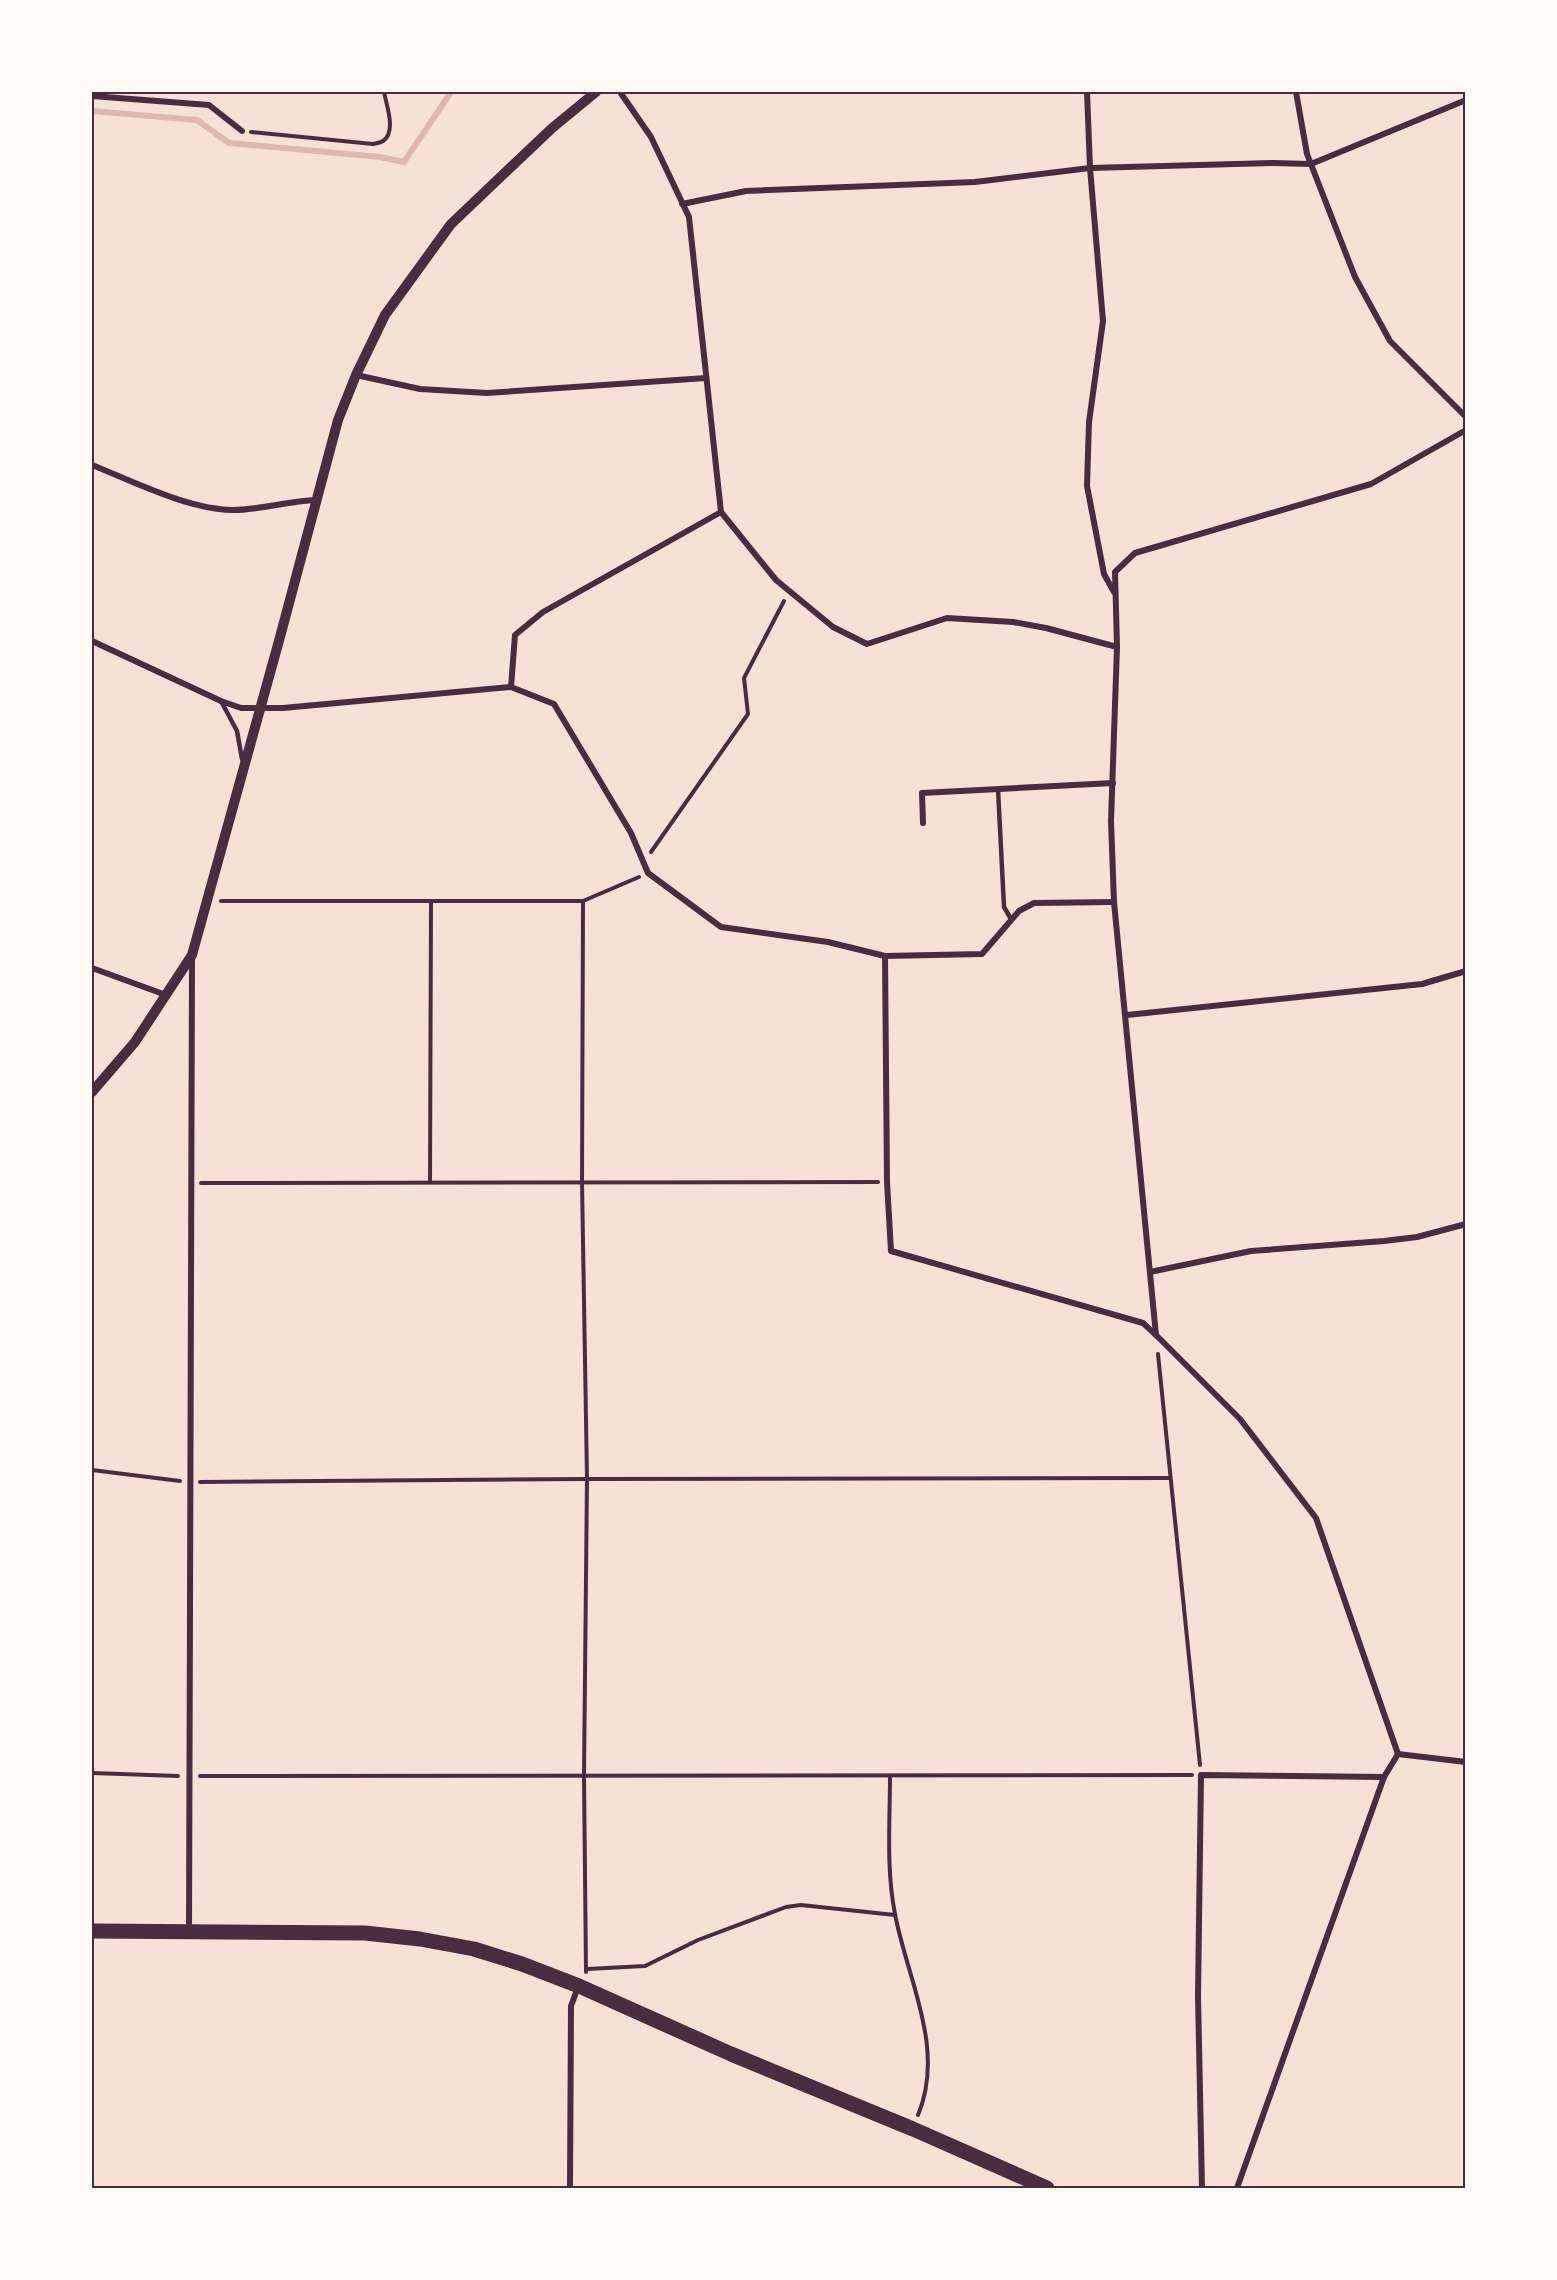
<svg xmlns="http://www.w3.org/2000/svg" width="1557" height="2280" viewBox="0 0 1557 2280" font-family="Lato,sans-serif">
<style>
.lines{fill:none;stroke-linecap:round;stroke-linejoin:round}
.stream{stroke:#dcb8b0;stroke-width:6}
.path{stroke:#4a2c40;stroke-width:4}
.service{stroke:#4a2c40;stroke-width:4.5}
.minor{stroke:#4a2c40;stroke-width:6}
.tertiary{stroke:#4a2c40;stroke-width:10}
.primary{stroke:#4a2c40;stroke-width:15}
.neatline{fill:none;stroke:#4a2c40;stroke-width:2}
</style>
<rect width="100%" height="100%" fill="#f7e1d7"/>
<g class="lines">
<!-- stream -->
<polyline class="stream" points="92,111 197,120 229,143 380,157 404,162 451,92"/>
<!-- path -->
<g class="path">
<path d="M251,132l122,12c3,-1 7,-1 10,-3 14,-9 3,-37 1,-49"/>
<polyline points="651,852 748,714 744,678 784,601"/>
<polyline points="221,901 583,901"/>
<polyline points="430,1182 431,901"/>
<polyline points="201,1183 878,1182"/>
<polyline points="1158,1354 1200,1765"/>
<polyline points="92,1470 180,1481"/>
<polyline points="200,1482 587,1479 1169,1478"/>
<polyline points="92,1773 178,1776"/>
<polyline points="200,1776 1192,1775"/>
<path d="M890,1776c0,46 -4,93 5,138 12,65 51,134 23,201"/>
<polyline points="587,1969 645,1966 698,1940 786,1907 801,1905 895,1915"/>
<polyline points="586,1972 584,1775 587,1479 582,1182 583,901 639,877"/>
</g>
<!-- service -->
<g class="service">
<polyline points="221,701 237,731 242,759"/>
<polyline points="998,789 1004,907 1011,919"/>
</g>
<!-- minor -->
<g class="minor">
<polyline points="620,92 651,137 689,217 721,512 776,580 833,627 867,644 947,618 1013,622 1046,628 1117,647"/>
<polyline points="1087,92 1090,168 1103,321 1089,422 1087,486 1104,574 1114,592"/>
<polyline points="1296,92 1307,154 1355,277 1390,341 1466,417"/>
<polyline points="92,96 209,105 242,131"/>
<polyline points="682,204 746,191 975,182 1090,168 1273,163 1311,164 1466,100"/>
<polyline points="356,375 420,389 487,393 706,378"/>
<path d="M92,465c40,16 97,45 141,45 27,0 55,-9 83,-10"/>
<polyline points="92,641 221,701 241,708 283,708 511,687 554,704 631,833 648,873 721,927 828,942 885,956 982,954 1019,911 1034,903 1114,902"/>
<polyline points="511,687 515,635 543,612 721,512"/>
<polyline points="923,823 922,793 1113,783"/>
<polyline points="885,956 887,1182 891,1251 1143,1323 1156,1335 1240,1419 1316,1518 1398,1754"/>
<polyline points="92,968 166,995"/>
<polyline points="1127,1015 1422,984 1466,971"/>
<polyline points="1150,1272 1251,1251 1384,1241 1417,1237 1466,1224"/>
<polyline points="1156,1335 1114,902 1111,821 1117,647 1115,572 1135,553 1371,484 1466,430"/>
<polyline points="1398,1754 1466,1762"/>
<polyline points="189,1932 192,958"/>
<polyline points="570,2188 571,2006 578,1987"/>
<polyline points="1202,2188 1198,1996 1201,1775 1384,1777"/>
<polyline points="1237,2188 1384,1777 1398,1754"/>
</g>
<!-- tertiary -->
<polyline class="tertiary" points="92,1092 135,1042 192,955 280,637 338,420 356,375 385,315 451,224 551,129 596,92"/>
<!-- primary -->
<polyline class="primary" points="92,1931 365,1933 420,1939 474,1949 522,1964 579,1986 731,2054 913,2129 1047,2188"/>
</g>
<!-- border -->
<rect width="1557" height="2280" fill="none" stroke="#fffaf5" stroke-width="186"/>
<rect x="93" y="93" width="1371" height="2094" class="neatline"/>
</svg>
